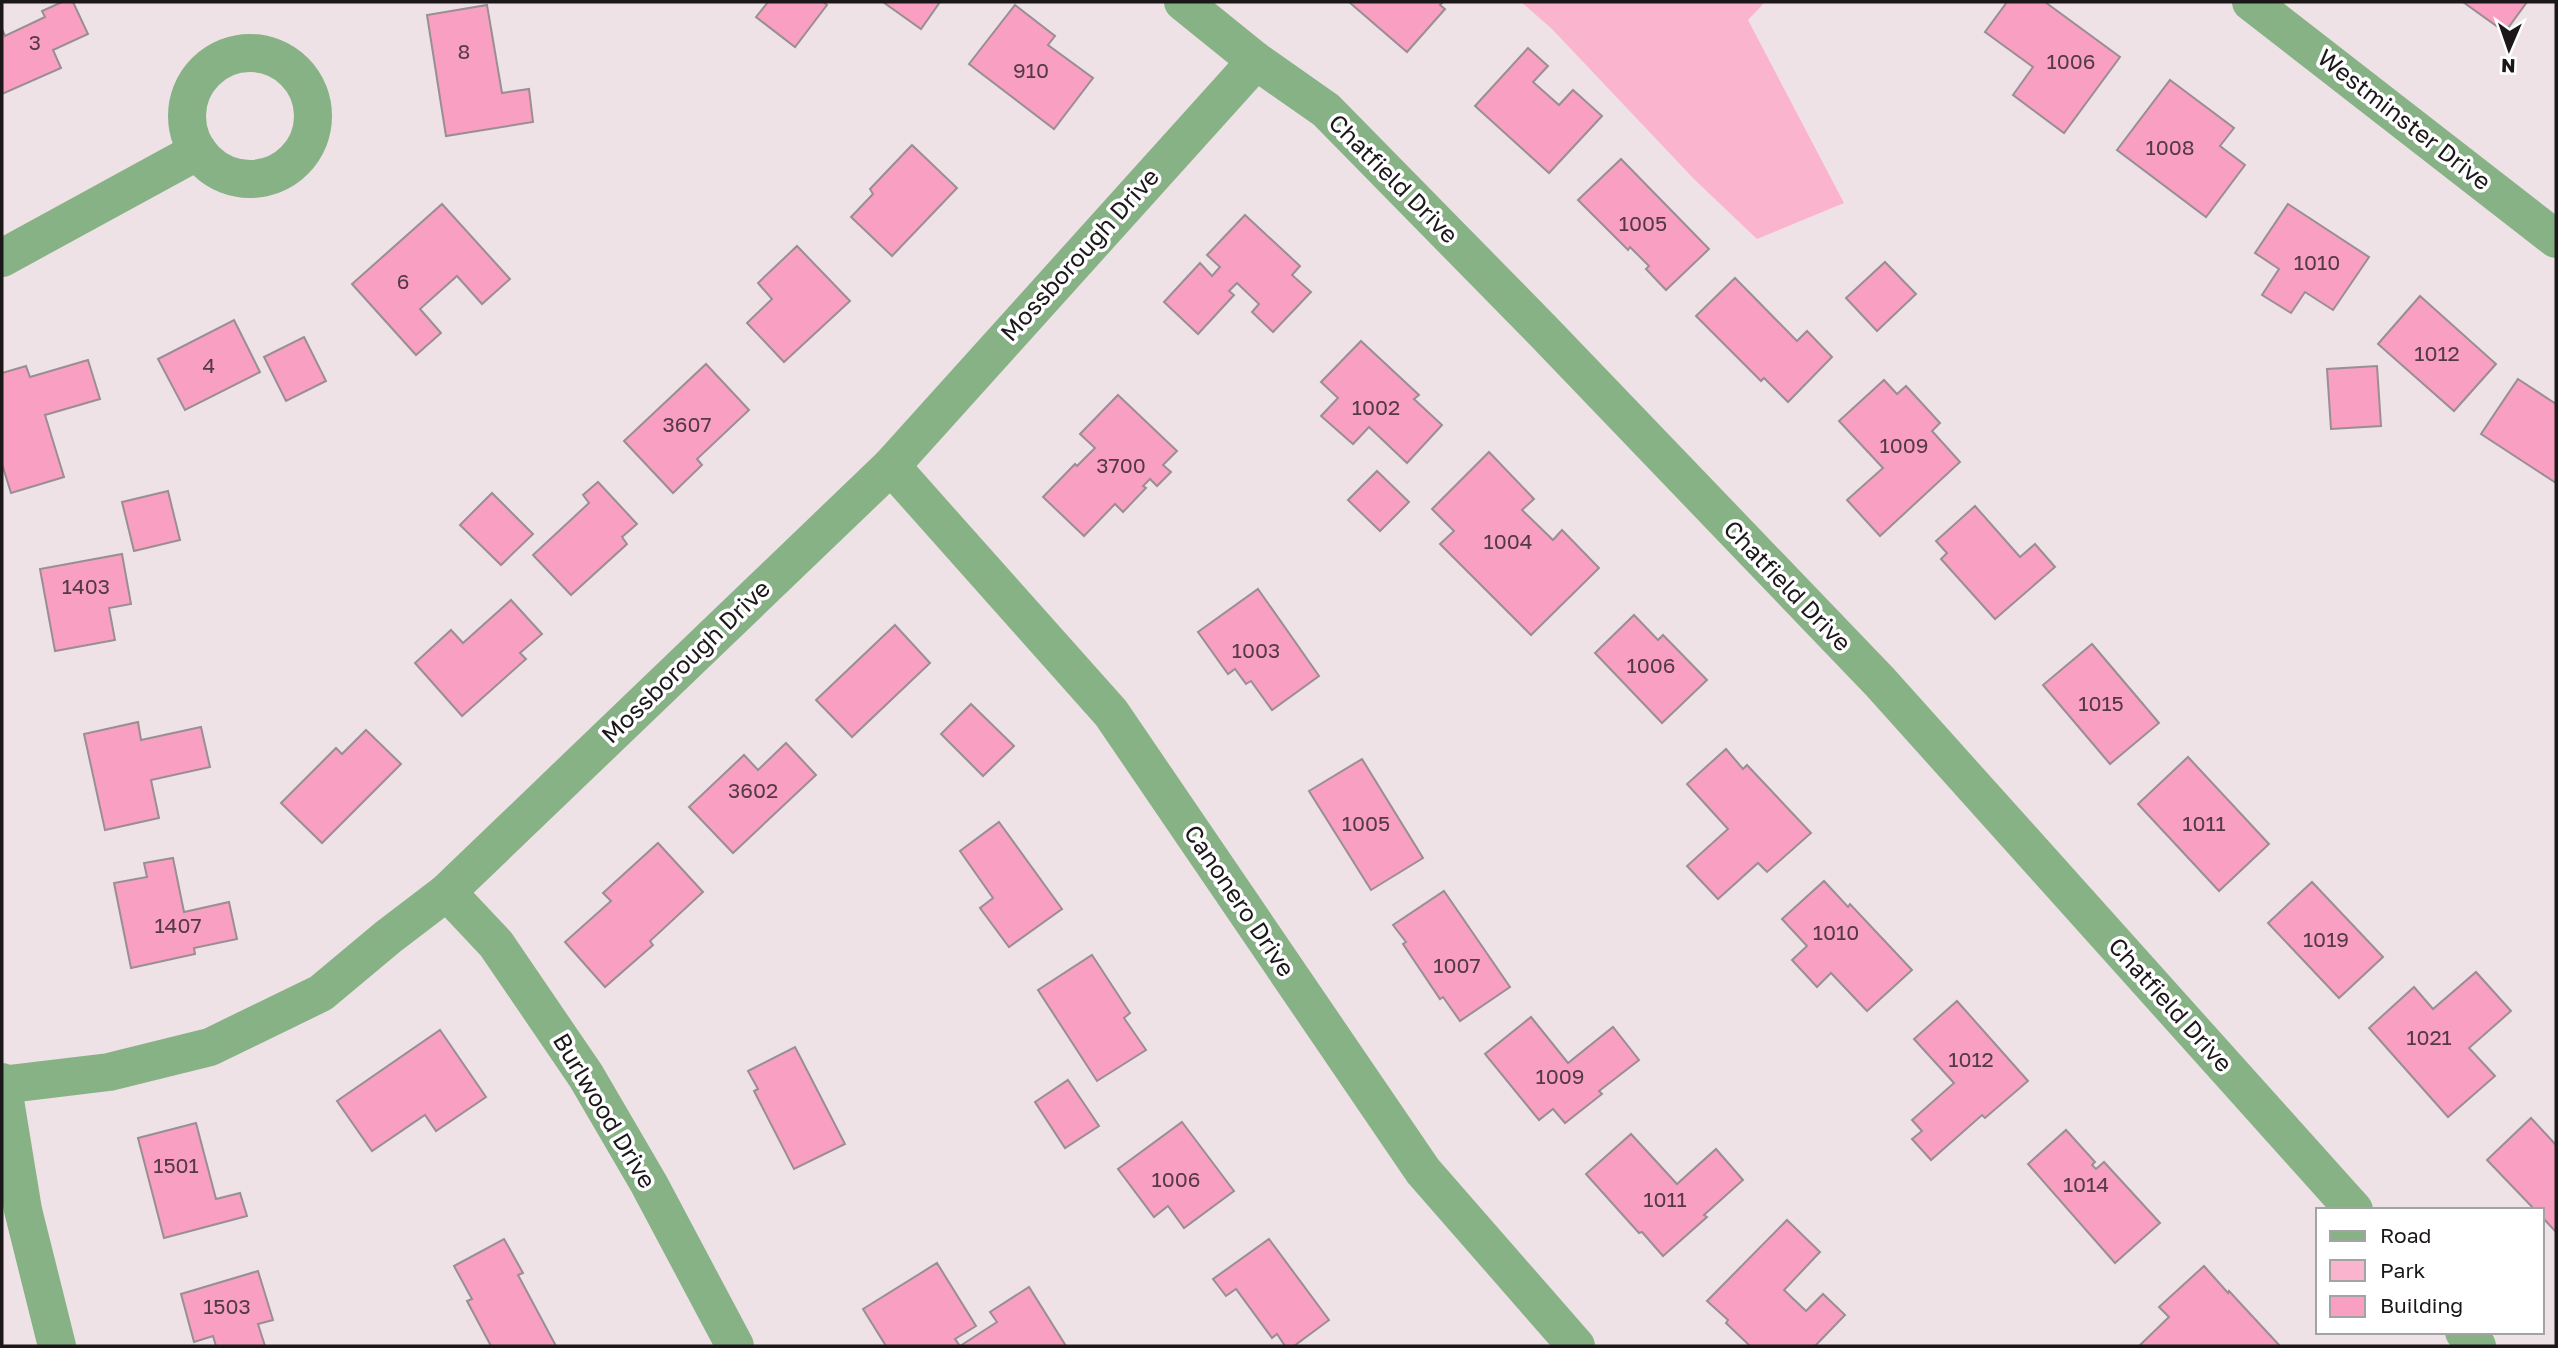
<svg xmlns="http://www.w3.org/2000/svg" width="2558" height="1348" viewBox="0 0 2558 1348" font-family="'Golos Text',sans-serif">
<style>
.green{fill:#fab4ce}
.building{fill:#f89fc2;stroke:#998e92;stroke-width:2}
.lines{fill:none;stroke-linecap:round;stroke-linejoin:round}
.minor{stroke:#87b286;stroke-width:38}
.labels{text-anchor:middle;stroke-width:7;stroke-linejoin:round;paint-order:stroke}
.number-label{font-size:21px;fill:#533a43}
.street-label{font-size:24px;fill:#1c1819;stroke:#fff}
</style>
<rect width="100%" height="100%" fill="#eee2e6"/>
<!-- green -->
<polygon class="green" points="1521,2 1765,2 1748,20 1844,203 1757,239 1694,179 1552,29"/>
<!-- building -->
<g class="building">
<polygon points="62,2 73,2 88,34 53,50 61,68 2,94 2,29 5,36 45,17 42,11"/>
<polygon points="768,2 823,2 827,5 795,47 756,17"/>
<polygon points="883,2 940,2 921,29"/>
<polygon points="1349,2 1443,2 1440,5 1445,9 1407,52"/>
<polygon points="2007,2 2045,2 2120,57 2064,133 2013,95 2033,67 1985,32"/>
<polygon points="2463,2 2527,2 2505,32"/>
<polygon points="487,5 502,93 529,89 533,122 446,136 427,15"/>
<polygon points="1015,5 1055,36 1048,45 1093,78 1054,129 969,64"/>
<polygon points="1528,48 1548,66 1533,82 1559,105 1573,90 1602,116 1549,173 1475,106"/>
<polygon points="2170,80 2234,128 2220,146 2245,165 2206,217 2117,150"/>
<polygon points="912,145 957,188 892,256 851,217 873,194 870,189"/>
<polygon points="1621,159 1709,249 1666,290 1646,269 1649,266 1630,247 1628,250 1578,200"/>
<polygon points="442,204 510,279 482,304 457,276 420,309 441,333 416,355 352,284"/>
<polygon points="2288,204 2369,257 2333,310 2305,292 2291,313 2262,295 2279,269 2255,253"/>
<polygon points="1245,215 1300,266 1292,275 1311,292 1273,332 1252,312 1259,304 1237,283 1229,291 1234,295 1198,334 1164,302 1200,263 1212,276 1220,267 1207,255"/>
<polygon points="797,246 850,301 784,362 747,323 772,299 758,283"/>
<polygon points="1885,262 1916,294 1877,331 1846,298"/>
<polygon points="1735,278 1797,341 1807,331 1832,357 1788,402 1764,378 1761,381 1696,316"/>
<polygon points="2420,296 2496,364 2454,411 2378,344"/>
<polygon points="234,320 260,372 185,410 158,359"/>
<polygon points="304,337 326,381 286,401 264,357"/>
<polygon points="1361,341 1419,395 1414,399 1442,425 1407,463 1369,427 1353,444 1321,416 1338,398 1321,382"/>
<polygon points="88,360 100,399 45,415 64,477 11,493 2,464 2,373 26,366 30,377"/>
<polygon points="706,364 749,410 697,459 702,465 673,493 624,441"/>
<polygon points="2377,366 2381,426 2331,429 2327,369"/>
<polygon points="2518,379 2556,404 2556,483 2481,434"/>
<polygon points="1884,380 1897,394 1906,386 1940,423 1932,431 1960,462 1880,536 1847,500 1883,468 1839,421"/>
<polygon points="1118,395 1177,451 1163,465 1171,472 1157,486 1150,479 1143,486 1146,488 1123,512 1115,504 1084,536 1043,497 1075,464 1077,466 1095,448 1080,434"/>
<polygon points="1489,452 1534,499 1522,510 1553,540 1562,530 1599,568 1531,635 1440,544 1454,531 1432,509"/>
<polygon points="1377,471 1409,502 1380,531 1348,500"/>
<polygon points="598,482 637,524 622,537 627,544 571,595 533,555 589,503 583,495"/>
<polygon points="168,491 180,540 134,551 122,502"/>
<polygon points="492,493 533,534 501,565 460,525"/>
<polygon points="1975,506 2020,557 2035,544 2055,567 1995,619 1941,559 1947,553 1936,541"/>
<polygon points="122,554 131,604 109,608 115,640 55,651 40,569"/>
<polygon points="1258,589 1319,676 1272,710 1251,681 1246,684 1235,669 1228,674 1198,632"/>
<polygon points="511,600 542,634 520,653 526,659 462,716 415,663 451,630 463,643"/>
<polygon points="1634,615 1658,640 1663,635 1707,680 1662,723 1595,653"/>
<polygon points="895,625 930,663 852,737 816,700"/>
<polygon points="2092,644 2159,723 2110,764 2043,685"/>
<polygon points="971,704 1014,746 983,776 941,734"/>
<polygon points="138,722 141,740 201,727 210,767 151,780 159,818 105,830 84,734"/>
<polygon points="366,730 401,764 322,843 281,803 336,748 342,754"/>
<polygon points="786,743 816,775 733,853 689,807 744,755 758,770"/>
<polygon points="1726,749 1743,769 1747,765 1811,833 1767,872 1758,863 1718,899 1687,866 1728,829 1687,784"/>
<polygon points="2188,757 2269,844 2219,891 2138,804"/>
<polygon points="1362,759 1423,858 1371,890 1309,791"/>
<polygon points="999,822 1062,909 1009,947 980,908 993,898 960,851"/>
<polygon points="658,843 703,892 650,941 653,945 605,987 565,942 611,901 603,893"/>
<polygon points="173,858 184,912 229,902 237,939 194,948 195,954 131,968 114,883 147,877 144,863"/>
<polygon points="1824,881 1848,907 1850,904 1912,970 1867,1011 1831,973 1817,987 1792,960 1807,946 1782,919"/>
<polygon points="2312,882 2383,957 2339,998 2268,923"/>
<polygon points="1444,891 1510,987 1460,1021 1443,997 1440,999 1403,944 1406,942 1393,925"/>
<polygon points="1092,955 1130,1013 1124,1018 1146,1050 1097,1081 1038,990"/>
<polygon points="2476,972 2511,1011 2469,1048 2495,1076 2448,1117 2369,1028 2414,987 2433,1009"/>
<polygon points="1957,1001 2028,1081 1985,1118 1982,1115 1931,1160 1912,1139 1922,1131 1912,1120 1954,1083 1914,1039"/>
<polygon points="1531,1017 1568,1063 1613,1027 1639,1060 1599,1091 1602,1094 1565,1123 1553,1109 1539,1120 1485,1054"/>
<polygon points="440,1030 486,1097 436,1131 425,1115 372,1151 337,1101"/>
<polygon points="795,1047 845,1144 794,1169 754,1091 758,1089 748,1071"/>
<polygon points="1068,1080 1099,1126 1065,1148 1035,1102"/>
<polygon points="2531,1118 2556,1145 2556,1232 2542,1217 2542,1210 2535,1210 2487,1160"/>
<polygon points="1182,1122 1234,1191 1184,1228 1168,1206 1154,1217 1118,1169"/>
<polygon points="196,1123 216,1199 240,1193 247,1216 164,1238 138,1138"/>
<polygon points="2066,1130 2095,1162 2092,1165 2096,1169 2104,1162 2160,1223 2115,1263 2028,1164"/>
<polygon points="1631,1134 1677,1184 1716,1149 1743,1180 1704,1215 1707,1217 1663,1256 1642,1232 1639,1233 1586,1174"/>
<polygon points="1787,1220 1820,1252 1784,1290 1806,1311 1823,1294 1845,1315 1815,1346 1750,1346 1726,1323 1728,1320 1707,1301"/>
<polygon points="504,1239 523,1273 518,1275 556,1346 491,1346 467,1301 472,1299 454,1266"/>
<polygon points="1269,1239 1329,1320 1294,1346 1285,1346 1277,1334 1272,1338 1236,1289 1226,1296 1213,1279"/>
<polygon points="937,1263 976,1326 955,1339 960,1346 997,1322 990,1312 1029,1287 1066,1346 886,1346 863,1309"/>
<polygon points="2204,1266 2228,1293 2229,1291 2280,1346 2139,1346 2169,1317 2159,1307"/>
<polygon points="258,1271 273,1320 258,1324 265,1346 216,1346 213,1336 194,1342 181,1294"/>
</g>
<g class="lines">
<!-- minor -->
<g class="minor">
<polyline points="1183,2 1256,61 1326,110 1543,331 1880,682 2354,1210"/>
<polyline points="2251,2 2556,239"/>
<circle cx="250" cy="116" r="63"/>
<polyline points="2,258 198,151"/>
<polyline points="891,466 1111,713 1423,1171 1576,1346"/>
<polyline points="447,892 496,944 586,1076 649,1184 735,1346"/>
<polyline points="2,1082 23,1210 57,1346"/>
<polyline points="2,1085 109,1072 210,1047 321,993 388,937 447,892 891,466 1256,61"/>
<polyline points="2464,1332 2477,1346"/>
</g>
</g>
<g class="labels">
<!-- number labels -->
<g class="number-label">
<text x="35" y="50">3</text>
<text x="464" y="59">8</text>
<text x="2071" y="69">1006</text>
<text x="1031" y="78">910</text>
<text x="2170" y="155">1008</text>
<text x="1643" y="231">1005</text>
<text x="2317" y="270">1010</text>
<text x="403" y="289">6</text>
<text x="2437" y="361">1012</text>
<text x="209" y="373">4</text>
<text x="1376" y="415">1002</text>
<text x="687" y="432">3607</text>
<text x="1904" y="453">1009</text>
<text x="1121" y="473">3700</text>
<text x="1508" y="549">1004</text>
<text x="86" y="594">1403</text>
<text x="1256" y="658">1003</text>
<text x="1651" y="673">1006</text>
<text x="2101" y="711">1015</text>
<text x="753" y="798">3602</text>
<text x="1366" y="831">1005</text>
<text x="2204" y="831">1011</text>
<text x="178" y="933">1407</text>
<text x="1836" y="940">1010</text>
<text x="2326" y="947">1019</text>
<text x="1457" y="973">1007</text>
<text x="2429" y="1045">1021</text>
<text x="1971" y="1067">1012</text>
<text x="1560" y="1084">1009</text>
<text x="176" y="1173">1501</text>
<text x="1176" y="1187">1006</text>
<text x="2086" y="1192">1014</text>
<text x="1665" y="1207">1011</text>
<text x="227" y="1314">1503</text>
</g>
<!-- street labels -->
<g class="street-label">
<text transform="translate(2404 120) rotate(38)" y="8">Westminster Drive</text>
<text transform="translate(1393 179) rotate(45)" y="8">Chatfield Drive</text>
<text transform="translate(1080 255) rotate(-48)" y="8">Mossborough Drive</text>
<text transform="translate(1787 586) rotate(46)" y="8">Chatfield Drive</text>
<text transform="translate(686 662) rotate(-44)" y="8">Mossborough Drive</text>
<text transform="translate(1239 901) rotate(56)" y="8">Canonero Drive</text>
<text transform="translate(2170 1005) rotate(48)" y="8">Chatfield Drive</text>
<text transform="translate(604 1111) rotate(59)" y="8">Burlwood Drive</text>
</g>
</g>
<!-- border -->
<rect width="2558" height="1348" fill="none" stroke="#1c1819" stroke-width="7"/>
<!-- legend -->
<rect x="2316" y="1208" width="228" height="126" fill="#ffffff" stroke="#a4a3a3" stroke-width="2"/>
<rect x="2330" y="1231" width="35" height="10" fill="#87b286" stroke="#a4a3a3" stroke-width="2"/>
<text x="2380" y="1243" font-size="21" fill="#1c1819">Road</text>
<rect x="2330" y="1260" width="35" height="21" fill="#fab4ce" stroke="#a4a3a3" stroke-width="2"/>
<text x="2380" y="1278" font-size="21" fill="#1c1819">Park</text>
<rect x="2330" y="1296" width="35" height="21" fill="#f89fc2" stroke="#a4a3a3" stroke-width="2"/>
<text x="2380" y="1313" font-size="21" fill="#1c1819">Building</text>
<!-- north arrow -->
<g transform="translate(2509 49) rotate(182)" stroke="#ffffff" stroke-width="5" paint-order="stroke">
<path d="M0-5L12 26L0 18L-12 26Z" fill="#1c1819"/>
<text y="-10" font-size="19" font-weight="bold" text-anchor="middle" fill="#1c1819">N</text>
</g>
</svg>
